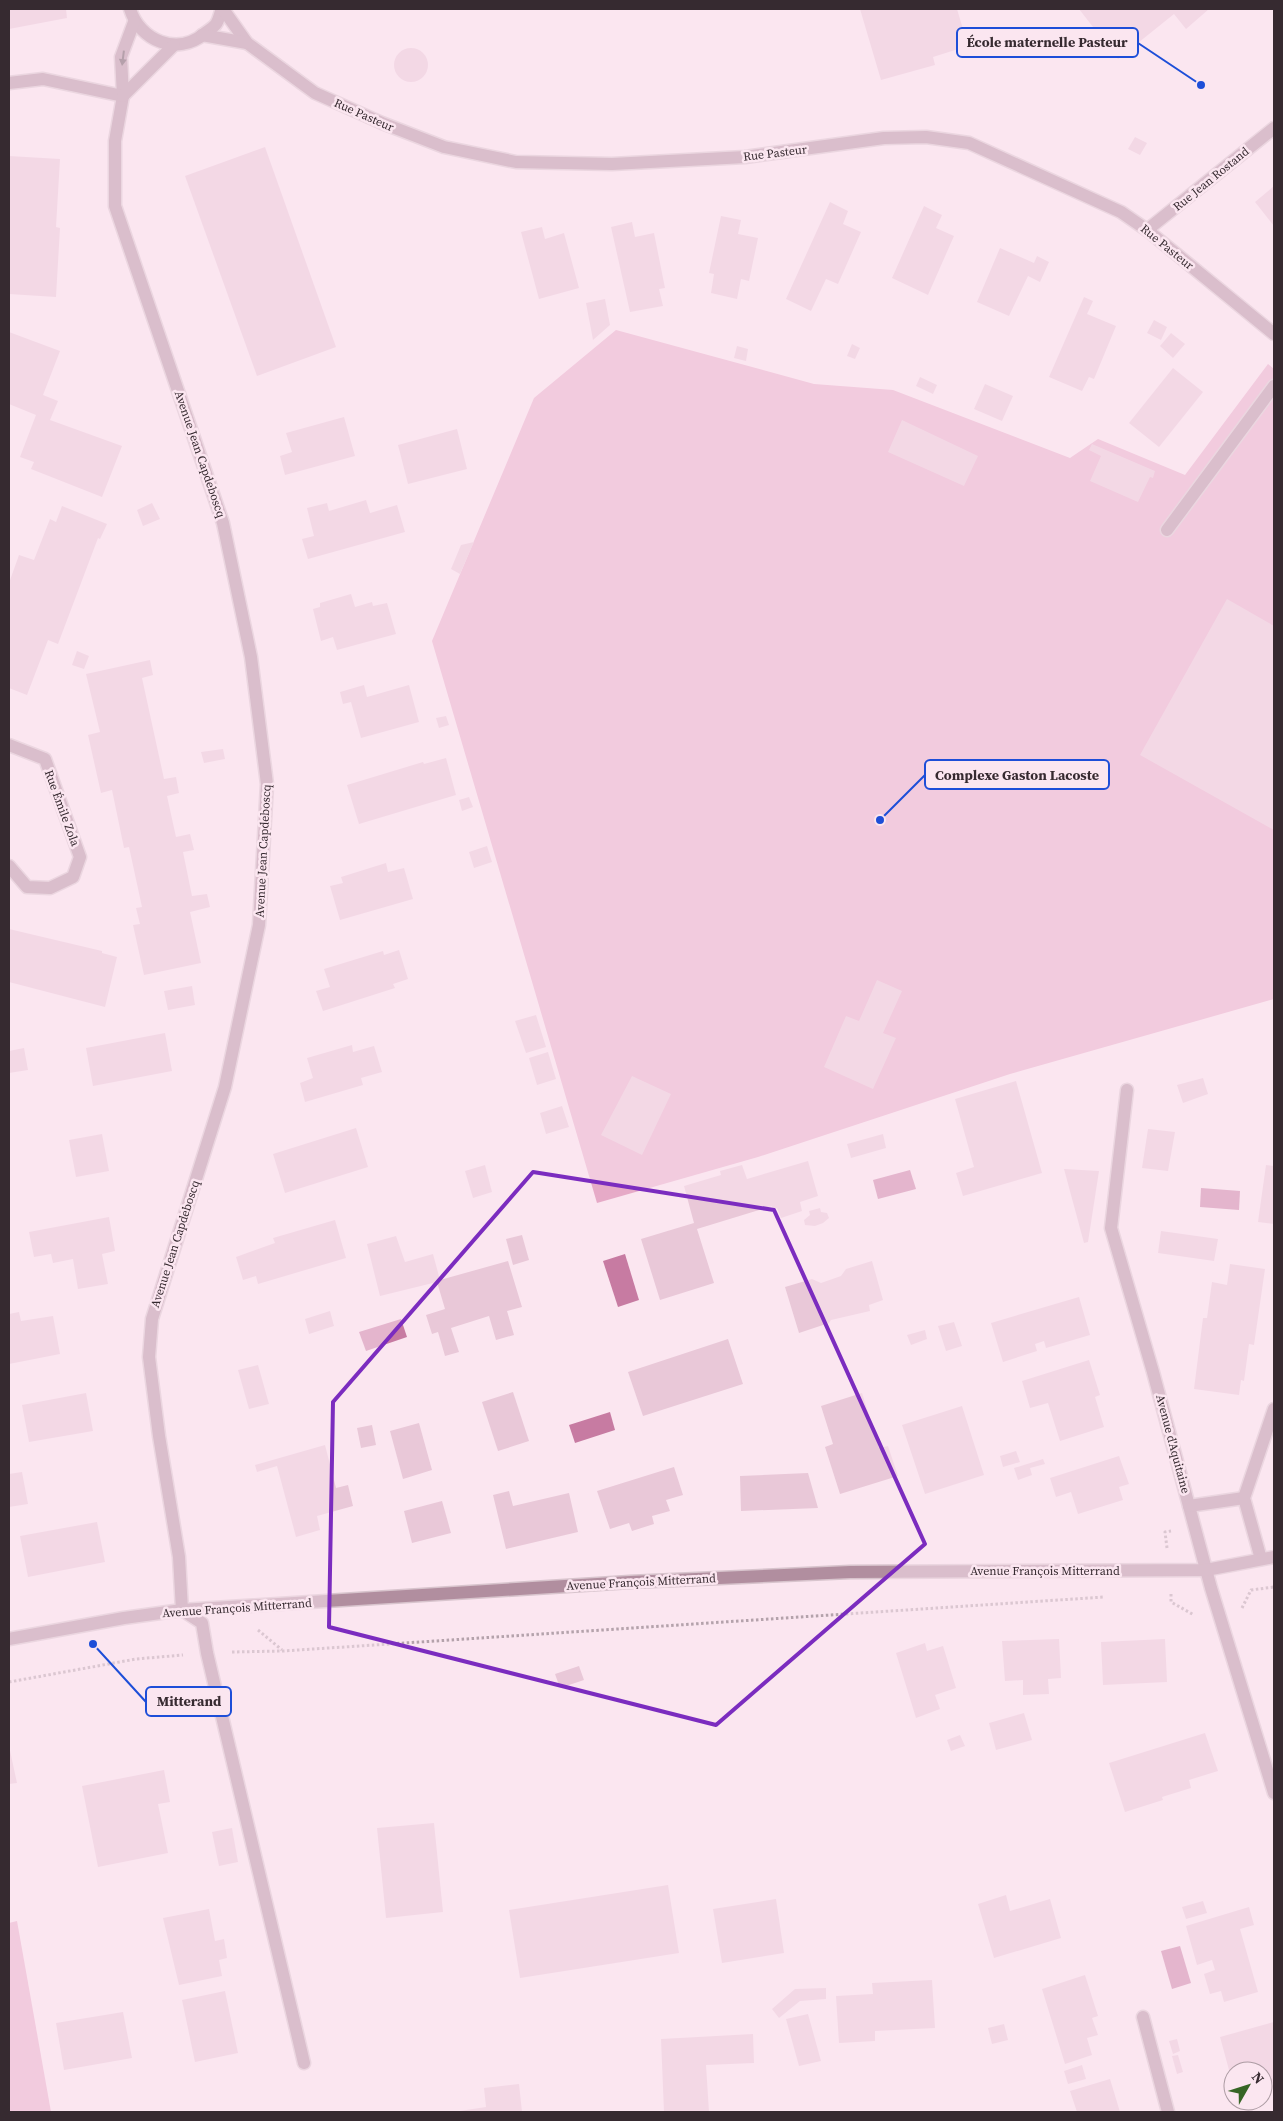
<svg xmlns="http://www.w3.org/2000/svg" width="1283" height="2121" viewBox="0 0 1283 2121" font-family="'Source Serif 4',serif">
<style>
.green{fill:#e6aac7}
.water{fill:#c77ba2}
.building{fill:#e9c8d8}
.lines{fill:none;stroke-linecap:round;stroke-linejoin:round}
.minor-casing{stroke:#d8c4cd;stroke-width:15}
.path{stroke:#b4a2ab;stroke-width:3;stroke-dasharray:2.5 2.5;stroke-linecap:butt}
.minor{stroke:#b18e9f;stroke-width:12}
.oneway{fill:#614d57}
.marked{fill:none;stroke:#7b2cbf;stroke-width:4;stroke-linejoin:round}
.labels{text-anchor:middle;stroke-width:5;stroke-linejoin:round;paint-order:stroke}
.street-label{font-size:12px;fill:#362a30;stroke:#fbe6f0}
.leader{fill:none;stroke:#1d4ed8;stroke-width:2}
.callout-dot{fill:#1d4ed8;stroke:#fbe6f0;stroke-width:2}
.callout{fill:#fbe6f0;stroke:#1d4ed8;stroke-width:2}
.callout-label{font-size:14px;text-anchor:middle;font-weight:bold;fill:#362a30}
</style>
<rect width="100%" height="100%" fill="#fbe6f0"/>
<!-- green -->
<g class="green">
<polygon points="616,330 814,384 893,390 1070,458 1098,439 1185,475 1268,364 1274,369 1274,999 1010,1074 758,1157 597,1203 432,641 534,398"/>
<polygon points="17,1921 51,2112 9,2112 9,1923"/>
</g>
<!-- water -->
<g class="water">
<polygon points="910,1170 916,1189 878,1199 873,1180"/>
<polygon points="1201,1188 1240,1191 1239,1210 1200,1207"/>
<polygon points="625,1254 639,1300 618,1307 603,1261"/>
<polygon points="401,1319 407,1337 366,1351 359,1332"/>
<polygon points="610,1412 615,1430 575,1443 569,1425"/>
<polygon points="1180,1946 1191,1983 1172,1989 1161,1951"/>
</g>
<!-- building -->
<g class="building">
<polygon points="9,9 66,9 67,18 9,29"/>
<polygon points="860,9 957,9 968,46 933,57 935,65 881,80"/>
<polygon points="1079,9 1209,9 1186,29 1174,14 1118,59"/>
<circle cx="411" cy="65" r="17"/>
<polygon points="1135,137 1147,143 1140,155 1128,149"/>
<polygon points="265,147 336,347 257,376 185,176"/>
<polygon points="9,156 60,159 56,227 60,228 56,297 9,294"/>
<polygon points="1274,186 1274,226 1255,202"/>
<polygon points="830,202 848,211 843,224 861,232 838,284 826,279 811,311 786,299"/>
<polygon points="924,206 942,215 936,228 954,236 928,295 892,278"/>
<polygon points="721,216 741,220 738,234 758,238 749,281 741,279 737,299 711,293 714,274 709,273"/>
<polygon points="632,222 635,237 654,233 665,288 659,289 663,306 630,312 611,227"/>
<polygon points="542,227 545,239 564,233 579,288 539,299 521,232"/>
<polygon points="1000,248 1034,263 1037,256 1049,262 1040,282 1028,276 1009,316 977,302"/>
<polygon points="1084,297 1093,301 1087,314 1116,326 1094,379 1089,377 1082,391 1049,377"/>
<polygon points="605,299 610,325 593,340 586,303"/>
<polygon points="1154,320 1167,327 1161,340 1147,333"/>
<polygon points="9,332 60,351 43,395 58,401 50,420 122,446 102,497 31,469 34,462 20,457 36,415 9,404"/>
<polygon points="1171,333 1185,344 1173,358 1160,346"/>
<polygon points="852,344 860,348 855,359 847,356"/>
<polygon points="737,346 748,349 746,361 734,358"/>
<polygon points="1173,368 1203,392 1159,447 1129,423"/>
<polygon points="920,377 937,385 933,394 916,386"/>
<polygon points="985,384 1013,396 1002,421 974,409"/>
<polygon points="344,417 355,456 285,475 280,456 292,452 286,433"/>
<polygon points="902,420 978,456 964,486 888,452"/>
<polygon points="457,429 467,469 408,484 398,445"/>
<polygon points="1092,444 1155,471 1153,478 1150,477 1138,502 1090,481 1101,456 1089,450"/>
<polygon points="366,500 370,513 397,505 405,532 308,559 302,539 314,536 307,508 327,503 329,511"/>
<polygon points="152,503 160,519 143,526 137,510"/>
<polygon points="62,506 107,524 100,539 98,538 58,644 48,640 27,695 9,688 9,583 19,555 34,560 50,519 56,522"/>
<polygon points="474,542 460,574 451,569 461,545"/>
<polygon points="351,594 355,607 372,602 373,606 387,603 396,634 337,650 333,637 321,641 313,609 320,607 320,603"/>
<polygon points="1227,599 1274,626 1274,830 1140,755"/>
<polygon points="77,651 89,656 84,669 72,665"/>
<polygon points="150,660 153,675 142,678 164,779 176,777 179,793 167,796 176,837 190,834 194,850 183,852 192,896 207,894 210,907 190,912 201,963 144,975 133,925 140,924 136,908 142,907 129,847 124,848 112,790 101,793 88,735 100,732 86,674"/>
<polygon points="364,685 367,697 409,685 419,722 361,738 351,702 343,704 340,692"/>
<polygon points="446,716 449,725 439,728 436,718"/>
<polygon points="223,749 225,759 204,763 201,752"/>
<polygon points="446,758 456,795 359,824 347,785 423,762 424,764"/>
<polygon points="469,797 473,807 462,811 459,800"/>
<polygon points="487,846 492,862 474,868 469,852"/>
<polygon points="386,863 388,872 404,868 413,899 340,920 330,886 343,883 341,877"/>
<polygon points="9,929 102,951 102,953 117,957 105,1007 9,982"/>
<polygon points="399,950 408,979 393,984 395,988 323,1011 316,991 330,987 324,969 383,951 384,955"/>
<polygon points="877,980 902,991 883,1033 896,1038 873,1089 824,1067 846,1016 859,1021"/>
<polygon points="192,986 195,1005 168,1010 164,991"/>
<polygon points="536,1015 546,1047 526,1053 515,1021"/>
<polygon points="165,1033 172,1071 93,1086 86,1048"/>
<polygon points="352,1045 353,1052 374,1046 382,1072 361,1078 363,1085 305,1102 300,1083 313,1078 307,1058"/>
<polygon points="24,1048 28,1070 9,1073 9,1051"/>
<polygon points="548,1052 556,1079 537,1085 529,1058"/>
<polygon points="632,1076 671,1094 642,1155 601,1135"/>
<polygon points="1203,1078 1208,1094 1183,1103 1177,1085"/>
<polygon points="1016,1081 1042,1173 963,1196 956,1173 974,1167 955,1099"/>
<polygon points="562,1106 569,1127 546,1134 540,1113"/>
<polygon points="356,1128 368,1167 285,1193 273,1154"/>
<polygon points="1148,1129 1175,1132 1168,1171 1142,1168"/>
<polygon points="102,1134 109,1171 76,1177 69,1140"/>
<polygon points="883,1134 886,1148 851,1158 847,1144"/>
<polygon points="808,1161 818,1196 800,1202 802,1211 781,1218 777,1208 773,1209 772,1206 697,1229 714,1283 660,1300 641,1239 694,1223 684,1186 721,1175 720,1171 742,1165 747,1179"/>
<polygon points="485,1165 492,1192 473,1198 465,1171"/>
<polygon points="1266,1165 1274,1166 1274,1224 1258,1222"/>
<polygon points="1064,1169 1099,1171 1088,1242 1084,1243"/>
<polygon points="820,1208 821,1212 827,1213 829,1218 823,1223 815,1226 805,1225 804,1220 810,1215 809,1211"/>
<polygon points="109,1217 115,1251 102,1254 108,1284 78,1289 73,1259 53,1263 51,1254 34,1257 29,1232"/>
<polygon points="335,1220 346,1258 258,1284 256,1276 243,1280 236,1257 275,1243 273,1238"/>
<polygon points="1161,1231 1218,1239 1214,1261 1158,1253"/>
<polygon points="522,1235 529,1260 513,1265 506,1239"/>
<polygon points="396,1236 405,1262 433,1254 440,1280 508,1261 522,1307 507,1311 514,1335 496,1340 489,1316 451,1328 459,1352 445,1356 438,1332 432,1334 426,1315 445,1309 437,1282 380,1296 367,1244"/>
<polygon points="872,1261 883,1300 869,1305 870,1311 831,1320 829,1323 799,1333 785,1287 812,1279 821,1283 841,1276 846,1269"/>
<polygon points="1230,1264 1265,1269 1254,1345 1249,1344 1244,1381 1241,1380 1239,1395 1194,1389 1203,1318 1207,1318 1212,1282 1227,1285"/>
<polygon points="1079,1297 1090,1335 1046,1348 1044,1341 1035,1344 1037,1351 1003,1362 991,1323"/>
<polygon points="330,1311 334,1326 309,1334 305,1319"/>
<polygon points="19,1312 21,1321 53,1316 60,1354 9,1364 9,1314"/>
<polygon points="954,1322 962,1346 946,1351 938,1326"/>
<polygon points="925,1330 927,1339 911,1345 907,1335"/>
<polygon points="728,1339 743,1384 643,1416 628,1372"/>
<polygon points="1089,1360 1100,1395 1095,1397 1104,1427 1060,1441 1048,1403 1030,1408 1022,1381"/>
<polygon points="258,1365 269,1404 249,1409 238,1370"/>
<polygon points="513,1392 529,1441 498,1451 482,1402"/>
<polygon points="86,1393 93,1431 29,1442 22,1405"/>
<polygon points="862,1393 879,1448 888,1446 898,1476 840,1494 825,1447 833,1444 821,1406"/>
<polygon points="962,1406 984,1475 925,1494 902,1425"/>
<polygon points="419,1423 432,1470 403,1479 390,1431"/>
<polygon points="372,1425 376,1445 361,1448 357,1428"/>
<polygon points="325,1445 336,1488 348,1485 353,1506 317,1516 320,1530 296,1537 277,1466 257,1472 255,1465"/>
<polygon points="1016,1451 1020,1462 1003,1467 1000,1456"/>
<polygon points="1119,1456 1129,1484 1119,1487 1123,1500 1078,1514 1071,1492 1056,1497 1050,1478"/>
<polygon points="1043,1459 1045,1464 1030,1468 1032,1475 1018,1480 1014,1468"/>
<polygon points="674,1467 683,1495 666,1500 670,1511 652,1516 654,1524 632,1531 629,1523 610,1529 597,1491"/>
<polygon points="22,1472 28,1504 9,1507 9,1474"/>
<polygon points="808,1473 818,1508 741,1511 740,1476"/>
<polygon points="509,1491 513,1506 569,1493 578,1532 506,1549 493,1495"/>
<polygon points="442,1501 451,1533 412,1543 404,1511"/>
<polygon points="97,1522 105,1562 28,1577 20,1536"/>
<polygon points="1059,1639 1061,1678 1048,1679 1049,1694 1023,1695 1023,1680 1005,1681 1002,1641"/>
<polygon points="1165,1639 1167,1682 1103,1685 1101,1642"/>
<polygon points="925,1643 927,1651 943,1646 956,1688 935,1695 940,1709 916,1718 896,1653"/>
<polygon points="579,1666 584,1680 560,1688 555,1674"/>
<polygon points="1024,1713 1032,1740 996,1750 989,1723"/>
<polygon points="1205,1733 1218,1771 1189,1780 1191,1788 1162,1797 1163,1800 1125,1812 1109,1763"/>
<polygon points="960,1735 965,1746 951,1751 947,1740"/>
<polygon points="9,1746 17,1783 9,1784"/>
<polygon points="164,1770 170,1802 158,1804 168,1853 98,1867 82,1786"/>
<polygon points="434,1823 443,1912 386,1918 377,1828"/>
<polygon points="232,1828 238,1862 219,1866 212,1832"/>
<polygon points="668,1885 679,1953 520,1978 509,1910"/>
<polygon points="1006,1895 1010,1911 1050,1899 1061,1938 994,1958 978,1904"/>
<polygon points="776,1899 784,1953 722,1963 713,1909"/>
<polygon points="1203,1901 1207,1913 1186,1919 1182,1907"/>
<polygon points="1249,1907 1254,1925 1240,1929 1258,1992 1224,2002 1221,1991 1210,1994 1204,1974 1215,1970 1212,1960 1197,1965 1186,1926"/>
<polygon points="209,1909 215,1941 224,1939 227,1958 219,1960 222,1976 179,1985 163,1918"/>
<polygon points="1085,1975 1098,2016 1092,2018 1098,2035 1087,2038 1092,2055 1065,2064 1042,1989"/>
<polygon points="932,1980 935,2028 875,2031 875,2041 839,2043 836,1996 873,1994 872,1983"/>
<polygon points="826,1988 826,1999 800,2001 779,2018 772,2009 795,1989"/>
<polygon points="225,1991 238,2053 195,2062 182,2000"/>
<polygon points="123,2012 132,2058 64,2070 56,2023"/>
<polygon points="808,2014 821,2061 799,2066 786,2019"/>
<polygon points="1274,2022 1274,2083 1263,2086 1263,2071 1233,2071 1232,2081 1220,2037"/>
<polygon points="1004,2024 1008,2040 992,2044 988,2028"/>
<polygon points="753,2034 754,2063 706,2065 709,2112 664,2112 661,2039"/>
<polygon points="1177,2039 1180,2051 1173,2054 1169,2041"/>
<polygon points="1178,2055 1183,2072 1177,2074 1172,2056"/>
<polygon points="1082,2065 1086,2079 1068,2084 1064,2071"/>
<polygon points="1110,2079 1120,2112 1077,2112 1070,2091"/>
<polygon points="519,2084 522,2112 453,2112 486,2107 484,2088"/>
</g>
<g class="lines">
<defs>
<g id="minor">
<path d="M130,9c10,32 47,47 74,25 4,-3 10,-7 12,-10 3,-4 4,-11 6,-15"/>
<polyline points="223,9 247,43 315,93 382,123 444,147 516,162 612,164 745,157 884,138 926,137 969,143 1121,212 1147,230 1274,334"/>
<polyline points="134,22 121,57 123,96 115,141 115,206 223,523 251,657 267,784 259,925 225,1087 152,1319 149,1357 159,1436 179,1557 182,1610"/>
<polyline points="202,35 247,43"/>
<polyline points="9,83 43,79 123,96"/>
<polyline points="123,96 174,45"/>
<polyline points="1147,230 1274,128"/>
<polyline points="1167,530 1274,386"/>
<polyline points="9,745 45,759 80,857 73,877 50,888 27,887 9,866"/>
<polyline points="1127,1090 1111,1228 1153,1372 1211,1588 1274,1793"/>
<polyline points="1189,1506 1244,1498"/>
<polyline points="1261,1559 1244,1498 1274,1409"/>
<polyline points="182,1610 202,1623 207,1653 304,2063"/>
<polyline points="9,1639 124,1618 182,1610 630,1582 850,1572 1206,1570 1274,1557"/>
<polyline points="1143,2017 1168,2112"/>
</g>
</defs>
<!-- minor casing -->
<use href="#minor" class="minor-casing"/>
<!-- path -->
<g class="path">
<polyline points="1167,1548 1165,1532 1171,1531"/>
<polyline points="1171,1594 1171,1602 1194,1615"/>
<polyline points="1242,1608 1251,1590 1274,1587"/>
<polyline points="258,1630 282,1650"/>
<polyline points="232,1652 283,1651 1104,1597"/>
<polyline points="9,1682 136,1659 183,1655"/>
</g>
<!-- minor -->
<use href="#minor" class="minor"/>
</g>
<!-- one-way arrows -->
<defs><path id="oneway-solid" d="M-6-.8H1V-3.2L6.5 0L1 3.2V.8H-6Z" transform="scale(1.25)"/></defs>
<use class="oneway" href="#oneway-solid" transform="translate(123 58) rotate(97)"/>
<!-- marked area -->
<path d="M0 0H1283V2121H0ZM533,1172l241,38 151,334 -209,181 -387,-98 4,-225z" fill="#fbe6f0" fill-opacity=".55" fill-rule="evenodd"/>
<path class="marked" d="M533,1172l241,38 151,334 -209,181 -387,-98 4,-225z"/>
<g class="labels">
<!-- street labels -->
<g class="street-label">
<text transform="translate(364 115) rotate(24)" y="4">Rue Pasteur</text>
<text transform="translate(775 153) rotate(-7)" y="4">Rue Pasteur</text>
<text transform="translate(1211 179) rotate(-39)" y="4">Rue Jean Rostand</text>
<text transform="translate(1167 247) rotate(39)" y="4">Rue Pasteur</text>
<text transform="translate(200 454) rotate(71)" y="4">Avenue Jean Capdeboscq</text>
<text transform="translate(62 808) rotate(70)" y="4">Rue Émile Zola</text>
<text transform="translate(263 851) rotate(-87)" y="4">Avenue Jean Capdeboscq</text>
<text transform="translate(175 1244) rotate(-72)" y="4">Avenue Jean Capdeboscq</text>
<text transform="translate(1173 1444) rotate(75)" y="4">Avenue d'Aquitaine</text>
<text x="1045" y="1575">Avenue François Mitterrand</text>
<text transform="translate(641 1582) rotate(-3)" y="4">Avenue François Mitterrand</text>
<text transform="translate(237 1608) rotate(-4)" y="4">Avenue François Mitterrand</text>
</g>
</g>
<!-- callouts -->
<path class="leader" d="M1201 85L1138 43M880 820L925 775M93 1644L146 1702"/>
<g class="callout-dot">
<circle cx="1201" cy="85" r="5"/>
<circle cx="880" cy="820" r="5"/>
<circle cx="93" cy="1644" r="5"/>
</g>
<g class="callout">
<rect x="957" y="28" width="181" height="29" rx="5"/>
<rect x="925" y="760" width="184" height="29" rx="5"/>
<rect x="146" y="1687" width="85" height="29" rx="5"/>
</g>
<g class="callout-label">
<text x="1047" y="47">École maternelle Pasteur</text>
<text x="1017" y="780">Complexe Gaston Lacoste</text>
<text x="189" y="1706">Mitterand</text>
</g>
<!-- border -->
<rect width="1283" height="2121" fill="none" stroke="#362a30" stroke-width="20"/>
<!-- north arrow -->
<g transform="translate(1248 2086) rotate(51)"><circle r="24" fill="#fbe6f0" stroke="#ac9ba3"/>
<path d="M0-4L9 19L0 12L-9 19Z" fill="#366525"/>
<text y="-8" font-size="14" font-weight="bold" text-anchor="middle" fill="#362a30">N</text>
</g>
</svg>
